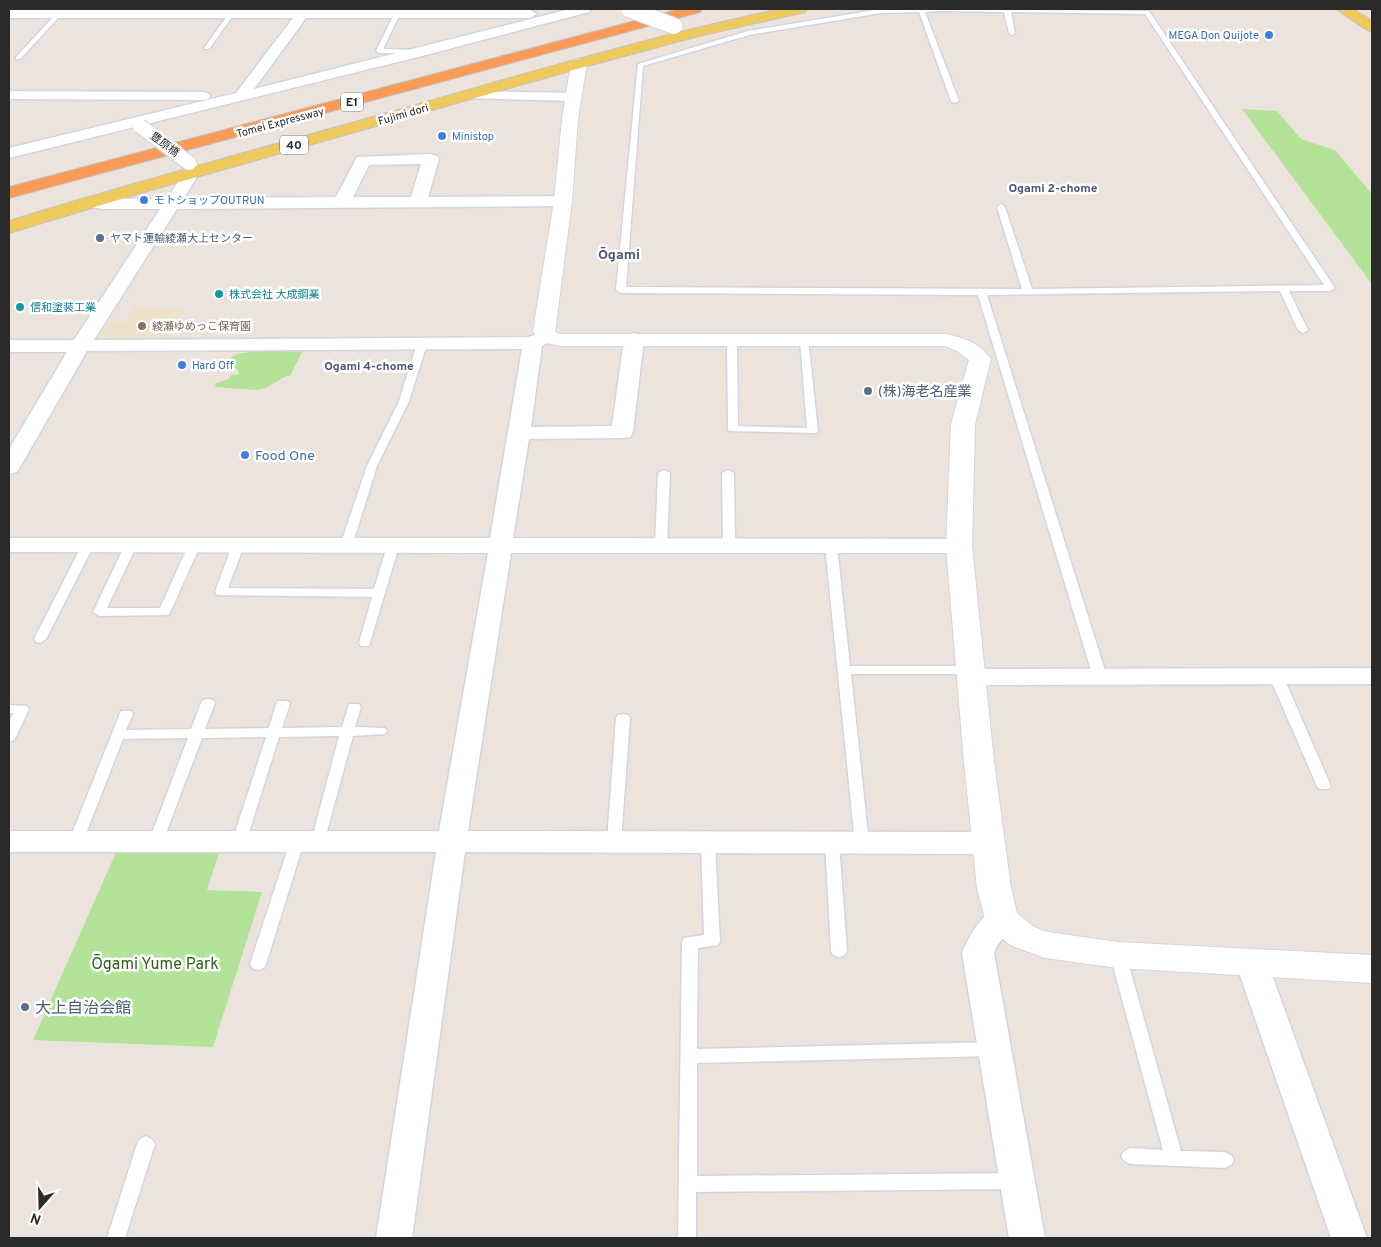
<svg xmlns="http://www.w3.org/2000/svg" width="1381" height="1247" viewBox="0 0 1381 1247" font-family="Overpass,'Noto Sans JP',sans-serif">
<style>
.education{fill:#ede1cb}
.green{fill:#b3e299}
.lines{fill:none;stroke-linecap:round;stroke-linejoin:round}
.lane-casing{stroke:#d1d5e2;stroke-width:3}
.street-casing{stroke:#d1d5e2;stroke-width:3}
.secondary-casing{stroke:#d1d5e2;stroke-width:2}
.primary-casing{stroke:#c3c3c3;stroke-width:2}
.highway-casing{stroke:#c3c3c3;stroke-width:2}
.lane{fill:#fff;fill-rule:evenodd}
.street{fill:#fff;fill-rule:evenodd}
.secondary{fill:#fff;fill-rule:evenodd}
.primary{fill:#eec95e;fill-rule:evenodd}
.highway{fill:#fb9a57;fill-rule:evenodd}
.street-bridge-casing{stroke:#d1d5e2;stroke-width:16;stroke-linecap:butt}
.secondary-bridge-casing{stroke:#d1d5e2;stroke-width:18;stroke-linecap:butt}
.street-bridge{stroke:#fff;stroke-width:14}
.secondary-bridge{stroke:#fff;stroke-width:16}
.shop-dot{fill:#3f7fe0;stroke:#fff;stroke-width:2}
.service-dot{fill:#5c6f8a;stroke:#fff;stroke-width:2}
.culture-dot{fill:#0f9aa8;stroke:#fff;stroke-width:2}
.education-dot{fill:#8d6e63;stroke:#fff;stroke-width:2}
.labels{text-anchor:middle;stroke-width:5;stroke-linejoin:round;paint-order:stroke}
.far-shop-label{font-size:11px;fill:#366cbe;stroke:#fff;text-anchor:start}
.far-street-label{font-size:11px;fill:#2a2a2a;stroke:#fff}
.far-service-label{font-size:11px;fill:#4e5e75;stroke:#fff;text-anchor:start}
.far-culture-label{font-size:11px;fill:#0d838f;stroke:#fff;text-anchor:start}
.far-education-label{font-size:11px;fill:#785e54;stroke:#fff;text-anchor:start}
.shield{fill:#fff;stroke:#6a6a6a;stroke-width:1}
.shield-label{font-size:12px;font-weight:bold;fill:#2a2a2a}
.far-neighbourhood-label{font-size:12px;font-weight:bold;fill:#4b547a;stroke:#fff}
.far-quarter-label{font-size:14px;font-weight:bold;fill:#4b547a;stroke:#fff}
.service-label{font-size:14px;fill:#4e5e75;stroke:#fff;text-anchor:start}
.shop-label{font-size:14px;fill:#366cbe;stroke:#fff;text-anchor:start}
.near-park-label{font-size:16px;fill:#2c651b;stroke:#fff}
.near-service-label{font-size:16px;fill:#4e5e75;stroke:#fff;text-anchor:start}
</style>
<rect width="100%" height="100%" fill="#ece4dc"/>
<!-- education -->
<polygon class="education" points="134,307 185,308 165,342 94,341 106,322 126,322"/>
<!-- green -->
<g class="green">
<polygon points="1242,109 1277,111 1301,139 1335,150 1372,194 1372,284"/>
<path d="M303,350l-13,26h-4l-20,12 -9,2 -42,-3 1,-4 13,-4 1,-4 9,-1 -2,-5 -10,-6c3,-8 12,-10 20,-10l1,-2z"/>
<polygon points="118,848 220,850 207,890 262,892 213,1047 33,1040"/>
</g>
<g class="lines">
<defs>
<g id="lane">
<path d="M881,9l268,2 186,277 -5,3h-41l19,39 -5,3 -5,-3 -18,-39 -293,4 120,382 -2,3 -5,1 -7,-4 -115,-382 -357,-2 -5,-3 22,-226 110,-33zM940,11l64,1 5,21 3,2 3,-2 -4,-21 134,2 179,271 -292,4 -27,-82 -4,-3 -4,3 25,82 -396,-2 17,-221 106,-31 132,-22 38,-1 32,89 4,2 4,-2 -34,-89z"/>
<polygon points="230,12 235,13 209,49 205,49 204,48"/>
<polygon points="397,12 400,14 383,49 418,50 420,51 420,53 379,53 376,51 394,14"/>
<polygon points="57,13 62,14 20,59 16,59 16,57"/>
<polygon points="732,336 737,339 738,426 807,428 800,340 805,337 808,338 818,431 817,433 729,431 728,429 727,339"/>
<polygon points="422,341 427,344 409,401 377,466 352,546 350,548 342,548 340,546 367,466 399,401 417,344"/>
<polygon points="664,470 670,473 667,546 661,550 655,546 658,473"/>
<polygon points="728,470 734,473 735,546 729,550 723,546 722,473"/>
<polygon points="88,541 94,545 46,639 40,643 36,642 34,639 82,545"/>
<polygon points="131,541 137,545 107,608 160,608 188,546 194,542 200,546 169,615 99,616 93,612 125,545"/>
<polygon points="238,542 244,546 228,588 374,589 387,546 389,544 397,544 399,546 369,646 361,646 359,643 372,597 217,595 215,592 232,546"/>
<polygon points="831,542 837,546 850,666 970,666 976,670 970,674 851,674 869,843 867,847 862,848 857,847 855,843 825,546"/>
<polygon points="1276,672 1283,676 1331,786 1329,789 1319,789 1317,786 1269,676"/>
<polygon points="208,699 213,700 215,703 205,729 269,728 276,704 278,701 288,701 290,704 282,728 342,727 349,704 359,704 361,707 355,727 385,728 387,731 385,734 353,736 323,846 318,847 313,846 311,842 339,736 279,737 246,842 244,846 239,847 234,846 232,842 266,737 202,738 163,841 161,845 156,846 151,845 149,841 188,738 123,739 83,841 81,845 76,846 71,845 69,841 121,711 131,711 133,714 126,730 191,729 201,703 203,700"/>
<polygon points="9,705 27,706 29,709 16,737 14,740 9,742 9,723 13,713 9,713"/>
<polygon points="623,714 628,715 630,718 621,842 619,846 614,847 609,846 607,842 616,718 618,715"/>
<polygon points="297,837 302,838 304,842 266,964 264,968 258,970 252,968 250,964 290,842 292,838"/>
<polygon points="708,838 713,839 715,843 720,941 718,945 698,948 697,1049 995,1042 1001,1044 1003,1049 1001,1054 995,1056 697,1063 697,1176 1015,1173 1021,1175 1024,1181 1021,1187 1015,1189 696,1192 696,1238 678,1238 682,942 684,938 704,935 701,843 703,839"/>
<polygon points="832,838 837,839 839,843 847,951 845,955 839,957 833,955 831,951 825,843 827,839"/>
<polygon points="1118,949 1124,951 1126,955 1181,1151 1225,1152 1231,1155 1234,1160 1231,1165 1225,1168 1130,1164 1124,1161 1121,1156 1124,1151 1130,1148 1163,1150 1110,955 1112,951"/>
<polygon points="146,1136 152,1139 155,1144 125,1238 107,1238 137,1144 140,1139"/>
</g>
<g id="street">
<polygon points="299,9 530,10 537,14 530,18 306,18 254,89 570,9 591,9 589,12 426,55 9,158 9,148 236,93 293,18 9,18 9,10"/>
<polygon points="9,91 203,92 208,93 210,96 208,99 203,100 9,99"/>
<polygon points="467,91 574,93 579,94 581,97 579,100 574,101 462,98 460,95 462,92"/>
<path d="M431,154l6,2 2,3 -11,38 135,-1 6,1 2,4 -2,4 -6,1 -386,3 -83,131 435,-3 17,-7 7,2 3,4 -3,4 -11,6 -11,81 81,-1 12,-87 3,-4 7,-2 7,2 3,4 -11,93 -3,5 -8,1 -93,1 -16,99 446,1 8,2 4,5 -4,5 -8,2h-448l-43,278 522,1 10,4 5,7 -5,7 -10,4 -525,-2 -53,386h-36l60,-386h-427v-21h430l49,-278 -479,-1v-14h481l32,-189 -435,2 -67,116 -3,5 -8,2v-25l58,-97h-58v-12h65l86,-131h-58l-17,-3 -2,-4 2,-4 82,1 17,-27 -3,-9 2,-3h12l5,12 -16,26 152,-1 21,-40zM421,164l-10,33h-58l16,-32z"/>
<polygon points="1372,668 1372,684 970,685 961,683 957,677 961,671 970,669"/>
<path d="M1002,907l11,4 4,8c-7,13 -18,20 -23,34l51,285h-36l-47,-285c9,-20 18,-39 40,-46z"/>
<polygon points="1251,949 1262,952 1267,961 1367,1238 1331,1238 1235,961 1240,952"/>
</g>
<path id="secondary" d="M579,58l5,2 3,3 -9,56 -6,82 -17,131 5,2h386c18,4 34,9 45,25l-16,65 -3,122 22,216 17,126 6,25 17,14 14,5 70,10 254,13v28l-254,-15 -73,-10 -35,-13 -20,-17 -5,-9 -8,-31 -13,-126 -18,-216 5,-122 18,-64 -12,-9 -12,-5h-386l-21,-5 -5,-10 21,-130 8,-82 9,-56 3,-3z"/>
<g id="primary">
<path d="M781,9h26l-2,3 -110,25 -104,28 -440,125 -142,43v-12c119,-37 240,-69 360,-103 137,-38 273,-80 412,-109z"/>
<polygon points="1336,9 1353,9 1372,21 1372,31 1367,30"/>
</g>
<polygon id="highway" points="680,9 702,9 700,12 9,198 9,187"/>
</defs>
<!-- lane casing -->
<use href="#lane" class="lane-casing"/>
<!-- street casing -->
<use href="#street" class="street-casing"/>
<!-- secondary casing -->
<use href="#secondary" class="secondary-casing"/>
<!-- primary casing -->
<use href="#primary" class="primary-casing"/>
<!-- highway casing -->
<use href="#highway" class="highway-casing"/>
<!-- lane -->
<use href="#lane" class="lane"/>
<!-- street -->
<use href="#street" class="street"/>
<!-- secondary -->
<use href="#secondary" class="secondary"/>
<!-- primary -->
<use href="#primary" class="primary"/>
<!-- highway -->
<use href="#highway" class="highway"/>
<defs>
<polyline id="street-bridge" points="140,126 189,163"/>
<polyline id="secondary-bridge" points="629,9 674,26"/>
</defs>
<!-- street-bridge casing -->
<use href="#street-bridge" class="street-bridge-casing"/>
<!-- secondary-bridge casing -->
<use href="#secondary-bridge" class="secondary-bridge-casing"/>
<!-- street-bridge -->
<use href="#street-bridge" class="street-bridge"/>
<!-- secondary-bridge -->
<use href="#secondary-bridge" class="secondary-bridge"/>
</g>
<!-- markers -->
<g class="shop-dot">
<circle cx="1269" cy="35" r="5"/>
<circle cx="442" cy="136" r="5"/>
<circle cx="144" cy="200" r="5"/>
<circle cx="182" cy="365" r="5"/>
<circle cx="245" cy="455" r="5"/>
</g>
<g class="service-dot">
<circle cx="100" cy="238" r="5"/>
<circle cx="868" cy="391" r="5"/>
<circle cx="25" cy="1007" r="5"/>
</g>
<g class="culture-dot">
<circle cx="219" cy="294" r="5"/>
<circle cx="20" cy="307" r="5"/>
</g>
<circle class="education-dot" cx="142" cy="326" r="5"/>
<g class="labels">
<!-- far-shop labels -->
<g class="far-shop-label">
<text x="1259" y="39" text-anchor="end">MEGA Don Quijote</text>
<text x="452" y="140">Ministop</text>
<text x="154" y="204">モトショップOUTRUN</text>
<text x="192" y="369">Hard Off</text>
</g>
<!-- far-street labels -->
<g class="far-street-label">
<text transform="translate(403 114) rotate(-16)" y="4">Fujimi dori</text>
<text transform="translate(280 122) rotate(-15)" y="4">Tomei Expressway</text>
<text transform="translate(165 144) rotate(37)" y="4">豊原橋</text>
</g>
<!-- far-service labels -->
<g class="far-service-label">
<text x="110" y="242">ヤマト運輸綾瀬大上センター</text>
</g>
<!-- far-culture labels -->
<g class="far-culture-label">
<text x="229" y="298">株式会社 大成鋼業</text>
<text x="30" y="311">信和塗装工業</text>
</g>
<!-- far-education labels -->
<g class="far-education-label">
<text x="152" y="330">綾瀬ゆめっこ保育園</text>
</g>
<!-- shield labels -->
<g class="shield">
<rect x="341" y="92.5" width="22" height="19" rx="4"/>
<rect x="280" y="135.5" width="28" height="19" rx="4"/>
</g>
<g class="shield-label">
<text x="352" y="106">E1</text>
<text x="294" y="149">40</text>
</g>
<!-- far-neighbourhood labels -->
<g class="far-neighbourhood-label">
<text x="1053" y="192">Ogami 2-chome</text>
<text x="369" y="370">Ogami 4-chome</text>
</g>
<!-- far-quarter labels -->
<g class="far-quarter-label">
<text x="619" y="259">Ōgami</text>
</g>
<!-- service labels -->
<g class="service-label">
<text x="878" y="396">(株)海老名産業</text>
</g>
<!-- shop labels -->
<g class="shop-label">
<text x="255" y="460">Food One</text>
</g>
<!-- near-park labels -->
<g class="near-park-label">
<text x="155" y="969">Ōgami Yume Park</text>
</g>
<!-- near-service labels -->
<g class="near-service-label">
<text x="35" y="1013">大上自治会館</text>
</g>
</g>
<!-- border -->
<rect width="1381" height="1247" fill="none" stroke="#2a2a2a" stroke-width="20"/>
<!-- north arrow -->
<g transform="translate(40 1207) rotate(200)" stroke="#ffffff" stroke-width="4" paint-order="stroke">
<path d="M0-4L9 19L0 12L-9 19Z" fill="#2a2a2a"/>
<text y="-8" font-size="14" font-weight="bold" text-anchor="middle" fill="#2a2a2a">N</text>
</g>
</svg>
